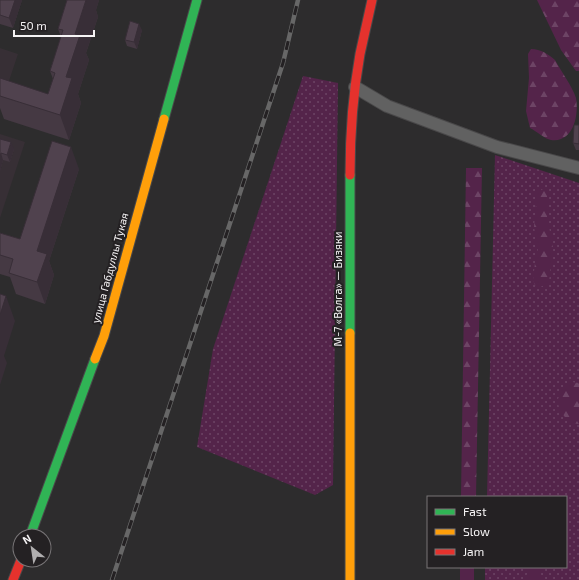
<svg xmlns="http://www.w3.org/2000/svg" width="579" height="580" viewBox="0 0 579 580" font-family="'Exo 2',sans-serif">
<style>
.built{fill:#372f35}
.grass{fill:url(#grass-dots)}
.forest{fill:url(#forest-firs)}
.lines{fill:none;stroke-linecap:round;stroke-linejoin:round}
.street-casing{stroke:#494849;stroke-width:14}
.fast-casing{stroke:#494849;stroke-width:11}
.slow-casing{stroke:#494849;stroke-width:11}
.jam-casing{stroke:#494849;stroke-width:11}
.street{stroke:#616161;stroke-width:12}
.fast{stroke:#30b455;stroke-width:9}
.slow{stroke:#ff9f0a;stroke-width:9}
.jam{stroke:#e5322d;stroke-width:9}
.rail-casing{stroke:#676767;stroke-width:4.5}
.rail{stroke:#242123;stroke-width:3;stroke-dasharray:9;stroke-linecap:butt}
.wall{fill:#453943}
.shaded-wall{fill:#382e37}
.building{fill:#50424e;stroke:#382e37}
.labels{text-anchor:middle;stroke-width:4;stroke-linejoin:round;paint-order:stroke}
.street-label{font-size:11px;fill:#f6f4f5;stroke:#242123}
</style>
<defs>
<pattern id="grass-dots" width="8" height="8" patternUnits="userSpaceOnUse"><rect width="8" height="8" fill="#54244a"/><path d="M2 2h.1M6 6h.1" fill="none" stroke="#6d4465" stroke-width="1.8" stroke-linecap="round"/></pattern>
<pattern id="forest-firs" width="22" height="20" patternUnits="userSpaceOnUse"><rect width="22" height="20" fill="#54244a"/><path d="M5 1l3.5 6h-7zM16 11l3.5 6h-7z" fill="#6d4465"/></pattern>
</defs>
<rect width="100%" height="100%" fill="#2d2c2d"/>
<!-- built -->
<g class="built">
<polygon points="0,48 18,54 0,108"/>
<polygon points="0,134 25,142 0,218"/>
</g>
<!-- grass -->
<g class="grass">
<polygon points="303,76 338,83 333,485 315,495 197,447 213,349"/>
<polygon points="495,155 579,183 579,580 485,580 485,567 566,567 566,497 487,497"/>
</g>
<!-- forest -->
<g class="forest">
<polygon points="537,0 579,0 579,71 576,71 561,50"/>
<path d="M531,49c10,0 17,5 24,11 6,11 17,26 21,38 3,16 -2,45 -25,42 -6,-1 -15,-9 -21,-12l-4,-17 3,-33 -1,-24z"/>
<polygon points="466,168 482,168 476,497 461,497"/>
<polygon points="543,189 547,193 547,216 553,248 549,281 545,285 540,287 535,285 533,280 535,263 538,249 534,227 537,193"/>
<polygon points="572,382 579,383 579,424 570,423 559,410 558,399 562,388"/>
<rect x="460" y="567" width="14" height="13"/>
<polygon points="528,567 540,567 539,580 526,580"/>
</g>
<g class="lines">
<defs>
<polyline id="street" points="355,87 387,106 497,147 579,168"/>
<g id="fast">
<polyline points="164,119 197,0"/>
<polyline points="350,175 350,333"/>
<polyline points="30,536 95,359"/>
</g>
<g id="slow">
<polyline points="350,333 350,580"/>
<polyline points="95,359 104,336 164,119"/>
</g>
<g id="jam">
<path d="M350,175c0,-40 3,-82 10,-121 4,-18 8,-36 12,-54"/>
<polyline points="13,580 21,560"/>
</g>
</defs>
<!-- street casing -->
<use href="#street" class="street-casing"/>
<!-- fast casing -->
<use href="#fast" class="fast-casing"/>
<!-- slow casing -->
<use href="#slow" class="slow-casing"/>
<!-- jam casing -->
<use href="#jam" class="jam-casing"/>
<!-- street -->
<use href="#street" class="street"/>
<!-- fast -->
<use href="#fast" class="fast"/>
<!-- slow -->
<use href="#slow" class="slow"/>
<!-- jam -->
<use href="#jam" class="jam"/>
<defs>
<polyline id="rail" points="112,580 283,63 298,0"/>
</defs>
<!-- rail casing -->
<use href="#rail" class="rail-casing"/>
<!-- rail -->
<use href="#rail" class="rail"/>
</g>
<!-- wall -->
<g class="wall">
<polygon points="0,0 22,0 13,28 0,24"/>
<polygon points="67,0 99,0 96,10 98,17 86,53 89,60 78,94 81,103 69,140 4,119 0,108 0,80 48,94 53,79 50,71 61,37 58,29"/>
<polygon points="142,30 137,49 127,46 125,40"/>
<polygon points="579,125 579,150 576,150 573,143"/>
<polygon points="0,139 14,149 10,162 3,160 0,171"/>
<polygon points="79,169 49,261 54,275 45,304 16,294 10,277 0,274 0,233 20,239"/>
</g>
<!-- shaded-wall -->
<g class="shaded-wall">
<polygon points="15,0 22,0 13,28 9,18"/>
<polygon points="86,0 99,0 96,10 98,17 86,53 89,60 78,94 81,103 69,140 60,115 66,77 75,34"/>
<polygon points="139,24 142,30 137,49 134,42"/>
<polygon points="11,142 14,149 10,162 7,155"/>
<polygon points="71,147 79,169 49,261 54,275 45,304 37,282 37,251"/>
<polygon points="1,153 3,160 0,171 0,157"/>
<polygon points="6,296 15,321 4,356 7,363 0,385 0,315"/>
</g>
<!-- building -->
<g class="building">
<polygon points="0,0 15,0 9,18 0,15"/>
<polygon points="67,0 86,0 75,34 80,35 66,77 72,78 60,115 0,96 0,78 48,94 55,73 50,71 63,30 58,29"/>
<polygon points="130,21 139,24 134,42 125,40"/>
<polygon points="574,125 579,125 579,144 573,143"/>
<polygon points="0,139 11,142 7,155 1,153 0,157"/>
<polygon points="52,141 71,147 37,251 47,254 37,282 9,273 13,259 0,255 0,233 20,239"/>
<polygon points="0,294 6,296 0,315"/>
</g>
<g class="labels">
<!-- street labels -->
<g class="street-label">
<text transform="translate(110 268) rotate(-75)" y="4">улица Габдуллы Тукая</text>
<text transform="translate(338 289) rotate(-90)" y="4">М-7 «Волга» — Бизяки</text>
</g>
</g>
<!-- legend -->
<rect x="427" y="496" width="140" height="72" fill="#242123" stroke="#787577"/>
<rect x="435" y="509" width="20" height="6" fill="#30b455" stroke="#787577"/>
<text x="463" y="516" font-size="12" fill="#f6f4f5">Fast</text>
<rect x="435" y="529" width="20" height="6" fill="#ff9f0a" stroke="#787577"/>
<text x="463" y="536" font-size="12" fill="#f6f4f5">Slow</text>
<rect x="435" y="549" width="20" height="6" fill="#e5322d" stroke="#787577"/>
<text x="463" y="556" font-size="12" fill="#f6f4f5">Jam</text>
<!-- north arrow -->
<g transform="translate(32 548) rotate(330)"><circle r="19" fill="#242123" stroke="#787577"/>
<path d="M0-3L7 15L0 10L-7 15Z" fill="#b0aeaf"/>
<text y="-6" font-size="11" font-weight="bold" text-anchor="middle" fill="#f6f4f5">N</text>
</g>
<!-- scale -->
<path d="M14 30v6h80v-6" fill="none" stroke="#f6f4f5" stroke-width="2"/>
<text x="20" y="30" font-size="12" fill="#f6f4f5" stroke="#242123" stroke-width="3" paint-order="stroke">50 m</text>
</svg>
